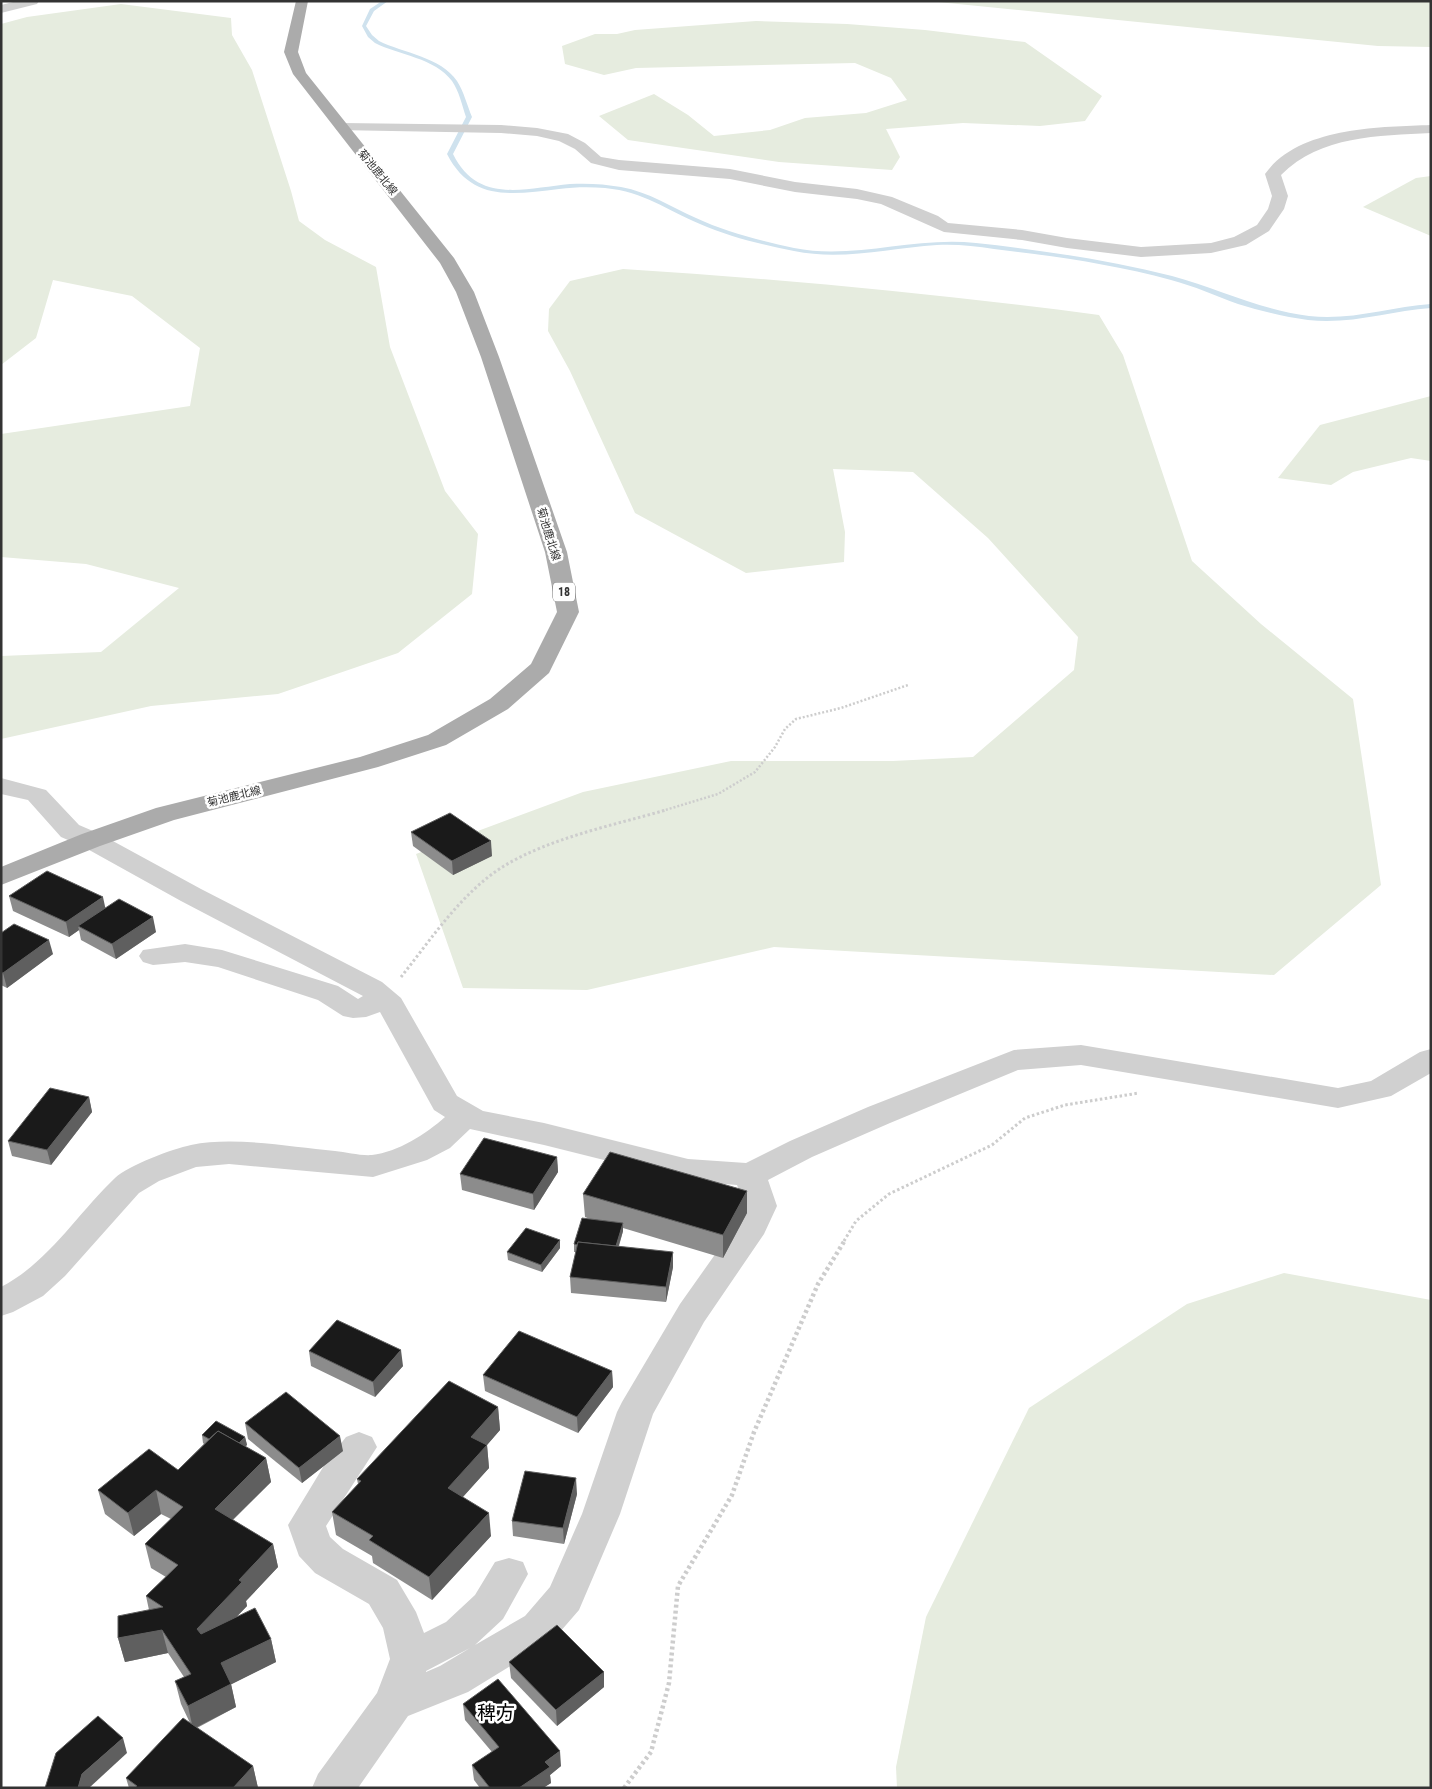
<svg xmlns="http://www.w3.org/2000/svg" width="1432" height="1789" viewBox="0 0 1432 1789" font-family="'Roboto Condensed','Noto Sans JP',sans-serif">
<style>
.green{fill:#e6ecdf}
.lines{fill:none;stroke-linecap:round;stroke-linejoin:round}
.stream{fill:#cfe2ee;fill-rule:evenodd}
.path-far2{stroke:#cdcdcd;stroke-width:2.5;stroke-dasharray:2 2;stroke-linecap:butt}
.path-far1{stroke:#cdcdcd;stroke-width:3;stroke-dasharray:2.5 2.5;stroke-linecap:butt}
.path{stroke:#cdcdcd;stroke-width:4.5;stroke-dasharray:3 3;stroke-linecap:butt}
.minor{fill:#d0d0d0;fill-rule:evenodd}
.primary{fill:#ababab;fill-rule:evenodd}
.wall{fill:#8c8c8c}
.shaded-wall{fill:#5f5f5f}
.building{fill:#1a1a1a;stroke:#5f5f5f}
.labels{text-anchor:middle;stroke-width:5;stroke-linejoin:round;paint-order:stroke}
.far-street-label{font-size:11px;fill:#333;stroke:#fff}
.shield{fill:#fff;stroke:#707070;stroke-width:1}
.shield-label{font-size:12px;font-weight:bold;fill:#333}
.near-quarter-label{font-size:19px;fill:#000;stroke:#fff}
</style>
<rect width="100%" height="100%" fill="#fff"/>
<!-- green -->
<g class="green">
<polygon points="928,1 1431,1 1431,47 1378,46"/>
<polygon points="121,4 231,18 232,35 252,70 291,191 299,221 325,240 376,267 390,347 445,491 478,534 472,594 398,653 278,694 151,706 1,739 1,656 101,652 179,588 86,564 1,557 1,434 190,406 200,348 132,296 53,280 36,338 1,365 1,24 27,17"/>
<polygon points="756,21 847,24 925,30 1025,42 1102,96 1085,121 1040,126 963,123 886,129 900,157 892,170 779,162 628,140 599,116 654,94 688,115 714,136 770,130 805,118 866,113 907,100 891,78 855,63 636,68 604,75 565,64 562,46 595,34 617,34 635,30"/>
<polygon points="1431,176 1431,236 1363,207 1416,178"/>
<path d="M623,269c159,10 318,25 476,46l24,40 69,206 69,63 92,75 28,186 -107,90 -500,-28 -187,43 -124,-2 -47,-134 167,-62 148,-31h162l80,-4 101,-87 4,-33 -90,-99 -75,-66 -80,-3 12,63 -1,30 -98,11 -111,-60 -65,-142 -22,-40 1,-22 21,-28z"/>
<polygon points="1431,396 1431,461 1411,458 1353,472 1331,485 1278,478 1320,425"/>
<polygon points="1284,1273 1431,1300 1431,1788 897,1788 896,1767 926,1617 1029,1408 1187,1304"/>
</g>
<g class="lines">
<!-- stream -->
<path class="stream" d="M382,1h6l-14,10 -8,15 6,9 7,6c24,12 62,16 78,40 7,11 10,24 15,36l-19,37c25,51 73,34 117,30 17,-1 35,0 51,3 28,5 50,20 75,31 30,14 65,23 98,30 60,12 121,-12 182,-5 66,7 132,17 196,33 47,13 89,34 137,40 41,5 81,-9 122,-12v4c-41,3 -81,17 -123,12 -23,-3 -47,-9 -70,-16 -22,-8 -44,-18 -67,-24 -58,-16 -118,-24 -177,-31 -19,-3 -38,-5 -57,-4 -47,3 -95,16 -143,6 -31,-6 -64,-14 -94,-27 -34,-14 -55,-32 -95,-36 -15,-1 -30,-1 -46,1 -45,5 -87,14 -112,-35l19,-37c-4,-12 -7,-26 -14,-36 -17,-23 -53,-26 -77,-38l-7,-6 -6,-11 8,-17z"/>
<!-- path-far2 -->
<polyline class="path-far2" points="662,811 718,794 755,772 775,747 785,729 796,719 841,708 908,685"/>
<!-- path-far1 -->
<g class="path-far1">
<path d="M401,977c31,-39 61,-85 103,-111 46,-28 110,-41 162,-56"/>
<polyline points="844,1241 856,1221 889,1194 992,1145 1025,1118 1065,1105 1139,1093"/>
</g>
<!-- path -->
<polyline class="path" points="624,1788 651,1752 669,1683 678,1586 732,1495 754,1432 818,1284 845,1240"/>
<!-- minor -->
<g class="minor">
<polygon points="17,1 39,1 37,4 1,13 1,5"/>
<path d="M342,123l159,2 36,3 31,6 17,9 16,14 18,3 111,9 65,13 62,7 35,8 46,19 10,7 74,7 45,8 74,9 70,-4 23,-6 23,-12 11,-16 4,-13 -7,-22c33,-47 115,-47 166,-49v8c-53,3 -110,2 -150,42l7,21 -4,13 -15,22 -23,14 -35,8 -70,4 -74,-9 -45,-8 -78,-8 -63,-28 -24,-5 -62,-7 -65,-13 -111,-9 -28,-7 -16,-14 -16,-8 -22,-5 -36,-3 -164,-3 -2,-3 2,-3z"/>
<path d="M1,778l45,12 33,35 21,9 101,55 181,93 19,16 56,98 26,15 61,12 144,36 58,4 44,-22 78,-34 146,-57 67,-5 257,43 33,-7 49,-29 11,-3v24l-40,23 -53,12 -257,-43 -63,5 -128,53 -78,34 -44,23 9,26 -13,28 -60,88 -51,92 -33,100 -41,96 -26,30 -85,52 -60,24 -50,72h-46l6,-14 59,-81 13,-34 -7,-31 -14,-24 -54,-31 -16,-17 -11,-31 37,-61 21,-27 13,-5 13,5 5,10 -51,79 4,11 13,12 54,31 19,32 8,21 22,-11 29,-27 20,-33 14,-4 14,4 5,12 -25,45 -28,26 50,-29 25,-29 32,-73 35,-102 5,-10 58,-98 58,-82 7,-16 -8,-21 -49,-4 -144,-36 -74,-16 -20,19 -23,12 -54,17 -144,-13 -33,3 -37,14 -20,12 -74,83 -22,20 -30,16 -12,4v-29c48,-25 76,-73 114,-109 14,-13 57,-29 76,-33 43,-9 100,2 144,6 11,1 26,5 37,4 26,-3 54,-21 73,-38l-11,-7 -54,-98 -14,5 -13,1 -10,-2 -25,-16 -100,-33 -33,-5 -32,3 -10,-3 -4,-6 4,-6 42,-6 37,6 116,36 20,13 5,-3 -182,-95 -99,-55 -21,-9 -33,-37 -27,-6zM470,1648l-30,18 -14,6v-1z"/>
</g>
<!-- primary -->
<polygon class="primary" points="296,1 308,1 298,52 306,73 454,258 474,292 499,357 567,552 579,612 549,673 508,709 446,745 378,767 174,820 100,846 1,885 1,867 82,834 156,808 360,757 428,735 490,699 531,664 557,612 545,552 481,357 456,292 440,263 293,74 284,52"/>
</g>
<!-- wall -->
<g class="wall">
<polygon points="411,832 492,856 453,875 413,846"/>
<polygon points="9,896 105,908 156,932 116,959 81,940 79,930 69,937 13,911"/>
<polygon points="1,933 53,954 7,988 1,985"/>
<polygon points="89,1097 92,1112 51,1165 12,1156 8,1141"/>
<polygon points="557,1157 558,1172 534,1210 462,1190 460,1174"/>
<polygon points="747,1191 747,1213 723,1258 623,1228 623,1231 619,1246 673,1267 666,1302 571,1293 570,1277 576,1252 574,1252 574,1244 590,1219 585,1217 583,1194"/>
<polygon points="560,1248 542,1272 508,1260 507,1252"/>
<polygon points="309,1351 403,1366 375,1397 311,1366"/>
<polygon points="612,1371 613,1387 578,1433 485,1391 483,1375"/>
<polygon points="498,1407 500,1430 487,1445 489,1468 463,1497 491,1536 432,1600 373,1563 372,1556 336,1535 332,1512 358,1484 357,1479"/>
<polygon points="245,1423 343,1451 302,1483 248,1439"/>
<polygon points="202,1435 245,1437 247,1445 245,1446 266,1458 271,1482 233,1520 273,1544 278,1567 246,1601 247,1606 236,1617 271,1639 276,1662 231,1684 236,1707 197,1728 253,1766 258,1788 129,1788 126,1778 190,1723 181,1704 175,1681 184,1677 168,1653 125,1662 118,1638 149,1610 146,1596 166,1577 151,1568 145,1544 171,1519 161,1514 134,1536 105,1514 98,1490 178,1470 204,1444 203,1443"/>
<polygon points="577,1494 564,1544 513,1536 512,1521"/>
<polygon points="509,1662 604,1672 604,1687 557,1726 511,1678"/>
<polygon points="463,1704 561,1766 550,1775 551,1783 543,1788 480,1788 474,1780 472,1765 492,1752 465,1720"/>
</g>
<!-- shaded-wall -->
<g class="shaded-wall">
<polygon points="491,841 492,856 453,875 452,861"/>
<polygon points="103,897 106,911 78,926 79,930 69,937 66,922"/>
<polygon points="153,917 156,932 116,959 112,944"/>
<polygon points="49,940 53,954 7,988 3,973"/>
<polygon points="89,1097 92,1112 51,1165 47,1150"/>
<polygon points="557,1157 558,1172 534,1210 533,1194"/>
<polygon points="747,1191 747,1213 723,1258 723,1235"/>
<polygon points="623,1223 623,1231 615,1258 615,1250"/>
<polygon points="560,1240 560,1248 542,1272 541,1265"/>
<polygon points="673,1252 673,1267 666,1302 666,1287"/>
<polygon points="401,1350 403,1366 375,1397 373,1382"/>
<polygon points="612,1371 613,1387 578,1433 577,1417"/>
<polygon points="498,1407 500,1430 487,1445 489,1468 450,1511 448,1488 471,1437"/>
<polygon points="340,1436 343,1451 302,1483 299,1468"/>
<polygon points="245,1437 247,1445 233,1459 231,1451"/>
<polygon points="266,1458 271,1482 220,1532 215,1509"/>
<polygon points="576,1478 577,1494 564,1544 563,1528"/>
<polygon points="156,1490 161,1514 134,1536 128,1513"/>
<polygon points="489,1513 491,1536 432,1600 429,1577"/>
<polygon points="273,1544 278,1567 246,1601 247,1606 203,1652 197,1629 239,1580"/>
<polygon points="162,1630 168,1653 125,1662 118,1638"/>
<polygon points="271,1639 276,1662 226,1687 221,1663"/>
<polygon points="604,1672 604,1687 557,1726 556,1710"/>
<polygon points="231,1684 236,1707 193,1729 188,1706"/>
<polygon points="123,1738 127,1753 89,1788 78,1788 82,1774"/>
<polygon points="560,1751 561,1766 550,1775 551,1783 543,1788 519,1788 545,1762"/>
<polygon points="253,1766 258,1788 233,1788"/>
</g>
<!-- building -->
<g class="building">
<polygon points="450,813 491,841 452,861 411,832"/>
<polygon points="47,871 103,897 66,922 9,896"/>
<polygon points="119,899 153,917 112,944 78,926"/>
<polygon points="14,924 49,940 3,973 1,972 1,933"/>
<polygon points="50,1088 89,1097 47,1150 8,1141"/>
<polygon points="484,1138 557,1157 533,1194 460,1174"/>
<polygon points="610,1152 747,1191 723,1235 583,1194"/>
<polygon points="582,1218 623,1223 616,1246 578,1242 578,1245 574,1244"/>
<polygon points="526,1228 560,1240 541,1265 507,1252"/>
<polygon points="578,1242 673,1252 666,1287 570,1277"/>
<polygon points="337,1320 401,1350 373,1382 309,1351"/>
<polygon points="519,1331 612,1371 577,1417 483,1375"/>
<polygon points="449,1381 498,1407 471,1437 487,1445 448,1488 489,1513 429,1577 369,1540 373,1536 332,1512 361,1481 357,1479"/>
<polygon points="286,1392 340,1436 299,1468 245,1423"/>
<polygon points="216,1421 245,1437 239,1443 218,1431 209,1439 202,1435"/>
<polygon points="218,1431 266,1458 215,1509 273,1544 239,1580 242,1582 197,1629 201,1634 255,1608 271,1639 221,1663 231,1684 188,1706 175,1681 191,1674 162,1630 118,1638 118,1616 163,1607 146,1596 178,1565 145,1544 183,1507 156,1490 128,1513 98,1490 149,1449 178,1470"/>
<polygon points="525,1471 576,1478 563,1528 512,1521"/>
<polygon points="557,1625 604,1672 556,1710 509,1662"/>
<polygon points="498,1679 560,1751 545,1762 550,1767 519,1788 490,1788 472,1765 499,1747 463,1704"/>
<polygon points="98,1716 123,1738 82,1774 78,1788 45,1788 56,1753"/>
<polygon points="183,1718 253,1766 233,1788 135,1788 137,1786 126,1778"/>
</g>
<g class="labels">
<!-- far-street labels -->
<g class="far-street-label">
<text transform="translate(378 172) rotate(51)" y="4">菊池鹿北線</text>
<text transform="translate(549 534) rotate(73)" y="4">菊池鹿北線</text>
<text transform="translate(234 796) rotate(-14)" y="4">菊池鹿北線</text>
</g>
<!-- shield labels -->
<rect class="shield" x="553" y="582.5" width="22" height="19" rx="4"/>
<g class="shield-label">
<text x="564" y="596">18</text>
</g>
<!-- near-quarter labels -->
<g class="near-quarter-label">
<text x="496" y="1719">稗方</text>
</g>
</g>
<!-- border -->
<rect width="1432" height="1789" fill="none" stroke="#333333" stroke-width="5"/>
</svg>
